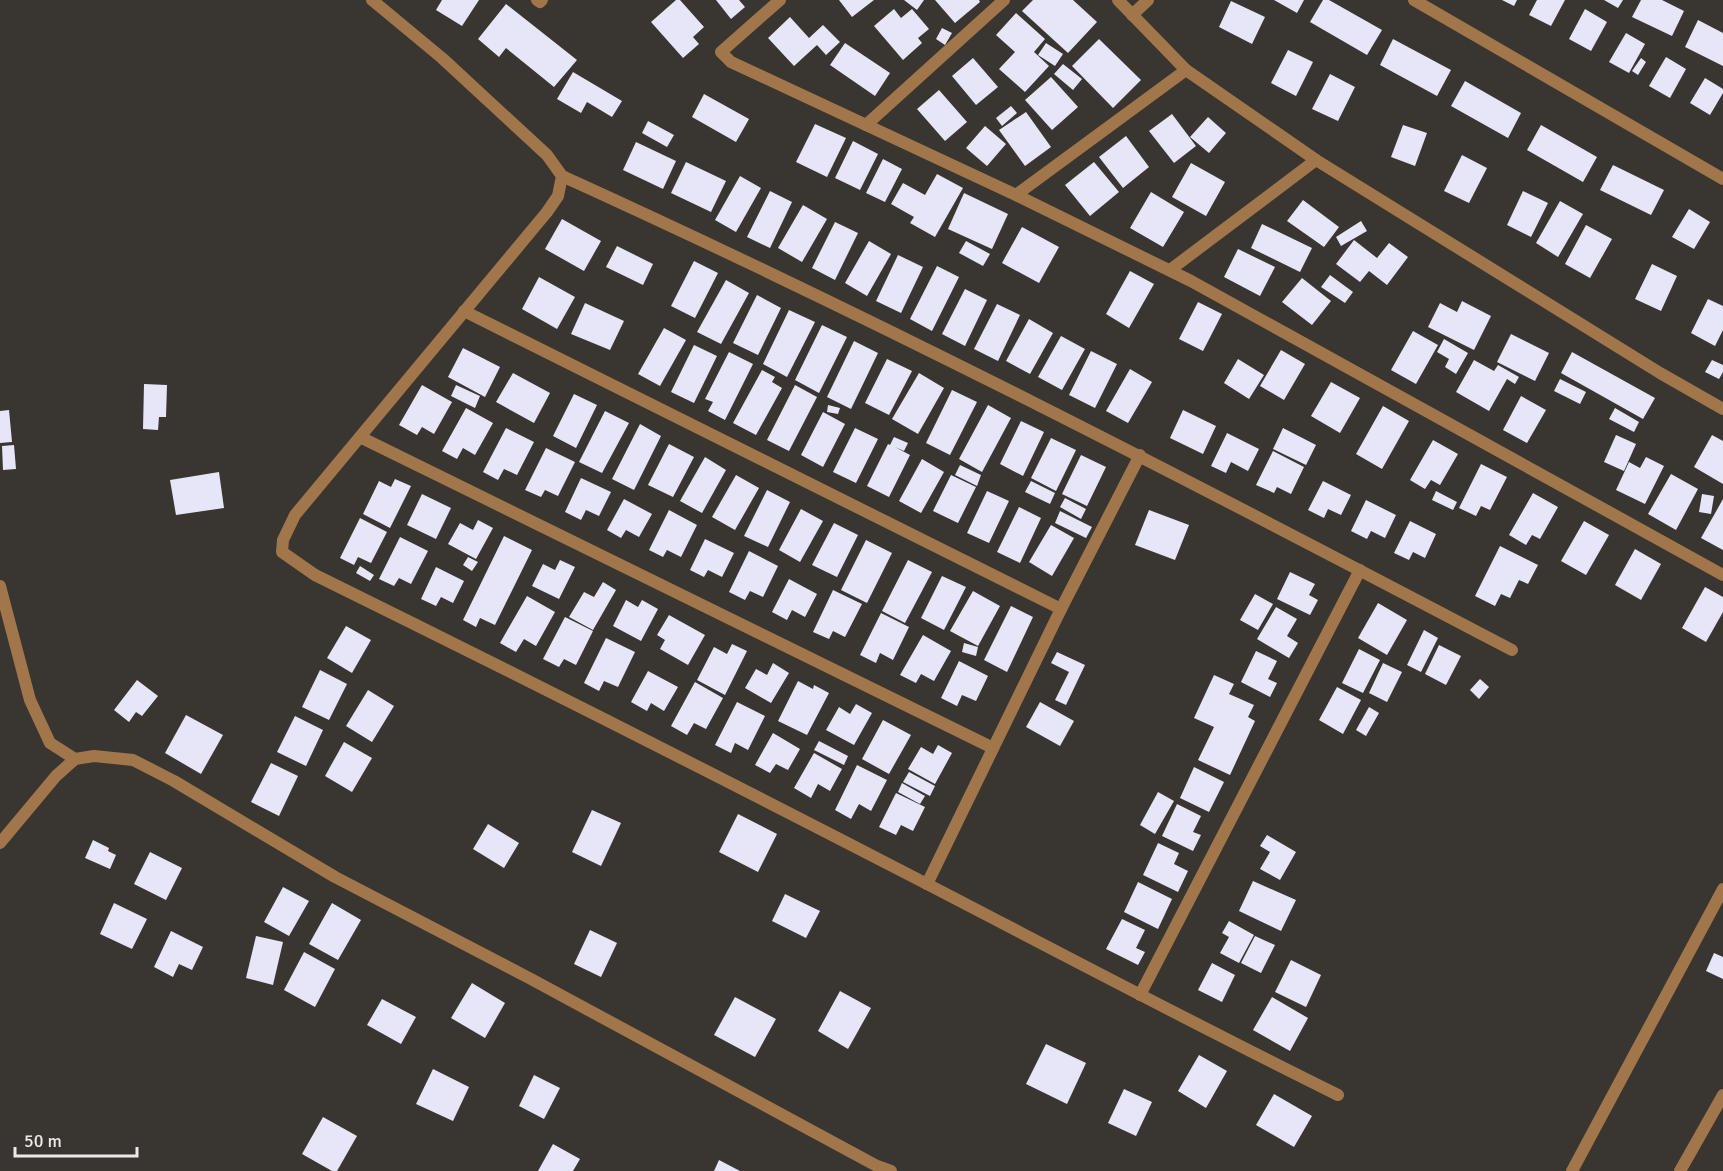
<svg xmlns="http://www.w3.org/2000/svg" width="1723" height="1171" viewBox="0 0 1723 1171" font-family="Signika,sans-serif">
<style>
.building{fill:#e7e6f8}
.lines{fill:none;stroke-linecap:round;stroke-linejoin:round}
.street{stroke:#a2764b;stroke-width:12}
</style>
<rect width="100%" height="100%" fill="#393530"/>
<!-- building -->
<g class="building">
<polygon points="442,0 479,0 462,26 436,10"/>
<polygon points="676,0 680,0 704,27 693,37 699,44 683,58 651,22"/>
<polygon points="716,0 739,0 745,7 731,19"/>
<polygon points="839,0 874,0 852,17"/>
<polygon points="904,0 924,0 917,10"/>
<polygon points="935,0 979,0 980,2 955,23"/>
<polygon points="1033,0 1073,0 1097,22 1068,53 1022,11"/>
<polygon points="1274,0 1304,0 1297,13"/>
<polygon points="1323,0 1329,0 1382,30 1367,55 1310,22"/>
<polygon points="1502,0 1517,0 1514,6"/>
<polygon points="1537,0 1565,0 1551,26 1529,15"/>
<polygon points="1604,0 1623,0 1618,8"/>
<polygon points="1641,0 1662,0 1684,11 1672,36 1632,17"/>
<polygon points="1231,1 1265,17 1252,44 1219,27"/>
<polygon points="506,4 577,60 554,87 506,48 499,57 478,39"/>
<polygon points="894,9 901,18 912,9 929,29 918,38 922,43 903,60 874,26"/>
<polygon points="1585,9 1607,22 1591,51 1569,39"/>
<polygon points="1016,13 1045,39 1034,52 1049,66 1025,92 999,69 1015,52 996,35"/>
<polygon points="790,17 809,38 823,25 840,42 826,55 817,45 794,66 768,38"/>
<polygon points="1698,20 1723,33 1723,66 1685,47"/>
<polygon points="942,28 952,33 945,45 936,39"/>
<polygon points="1626,33 1645,44 1629,73 1609,62"/>
<polygon points="1099,39 1141,80 1113,108 1072,66"/>
<polygon points="1393,39 1451,70 1437,96 1380,65"/>
<polygon points="845,43 890,73 875,96 830,65"/>
<polygon points="1046,43 1063,54 1055,66 1038,55"/>
<polygon points="1288,50 1313,62 1296,96 1271,83"/>
<polygon points="1666,57 1686,69 1670,98 1649,86"/>
<polygon points="973,58 998,87 976,105 952,76"/>
<polygon points="1641,58 1646,62 1638,75 1632,71"/>
<polygon points="1063,64 1082,79 1073,90 1054,74"/>
<polygon points="573,72 622,101 612,117 587,102 581,113 557,99"/>
<polygon points="1330,74 1355,87 1338,121 1312,109"/>
<polygon points="1051,77 1078,107 1052,130 1025,100"/>
<polygon points="1705,78 1723,89 1723,93 1710,115 1690,103"/>
<polygon points="1465,81 1521,113 1508,138 1451,106"/>
<polygon points="939,90 967,122 945,141 917,109"/>
<polygon points="704,94 749,119 736,142 692,117"/>
<polygon points="1011,106 1017,113 1002,126 996,118"/>
<polygon points="1026,112 1051,147 1025,166 999,130"/>
<polygon points="1172,114 1196,146 1174,163 1149,131"/>
<polygon points="1208,117 1226,133 1209,153 1190,137"/>
<polygon points="648,121 674,135 667,147 642,133"/>
<polygon points="815,124 846,138 827,177 796,162"/>
<polygon points="1403,125 1427,133 1415,166 1391,157"/>
<polygon points="1541,125 1597,157 1583,182 1527,150"/>
<polygon points="985,126 1006,144 987,166 966,148"/>
<polygon points="1126,136 1149,167 1123,188 1099,157"/>
<polygon points="853,141 878,154 860,190 835,178"/>
<polygon points="636,142 676,161 663,189 623,170"/>
<polygon points="1462,155 1487,168 1469,203 1444,191"/>
<polygon points="883,159 902,169 885,202 866,193"/>
<polygon points="686,162 726,181 711,212 671,193"/>
<polygon points="1094,162 1119,192 1090,216 1065,185"/>
<polygon points="1191,163 1225,182 1206,216 1172,197"/>
<polygon points="1613,165 1664,190 1651,215 1600,190"/>
<polygon points="937,174 963,188 935,237 910,223 914,217 891,204 903,183 925,195"/>
<polygon points="740,176 761,188 736,232 715,220"/>
<polygon points="770,191 792,202 770,248 747,237"/>
<polygon points="1523,191 1548,203 1531,237 1507,225"/>
<polygon points="1151,192 1184,212 1163,247 1130,228"/>
<polygon points="964,193 1008,214 992,249 948,229"/>
<polygon points="1303,200 1339,227 1324,247 1287,221"/>
<polygon points="1560,201 1583,214 1558,257 1536,243"/>
<polygon points="803,205 827,219 802,262 778,248"/>
<polygon points="1689,209 1710,222 1694,249 1672,237"/>
<polygon points="562,219 601,241 584,271 545,249"/>
<polygon points="1361,221 1367,231 1341,246 1336,237"/>
<polygon points="835,222 858,233 835,280 812,268"/>
<polygon points="1262,224 1312,248 1300,272 1251,248"/>
<polygon points="1586,225 1612,239 1590,278 1565,264"/>
<polygon points="1022,227 1059,247 1039,283 1002,263"/>
<polygon points="1354,240 1377,258 1389,243 1408,257 1387,285 1369,271 1360,282 1336,264"/>
<polygon points="869,241 891,254 867,296 845,283"/>
<polygon points="966,241 990,254 983,266 959,253"/>
<polygon points="617,246 653,264 643,285 606,267"/>
<polygon points="1238,249 1275,267 1260,296 1224,277"/>
<polygon points="898,255 923,267 901,313 876,301"/>
<polygon points="694,261 718,273 695,318 671,306"/>
<polygon points="1652,264 1677,276 1661,311 1635,299"/>
<polygon points="937,266 959,277 932,331 910,319"/>
<polygon points="1130,271 1154,284 1129,328 1106,314"/>
<polygon points="1330,275 1353,292 1345,303 1321,287"/>
<polygon points="539,277 575,297 557,329 522,309"/>
<polygon points="1302,278 1331,301 1312,325 1282,302"/>
<polygon points="726,280 749,293 721,344 697,332"/>
<polygon points="965,289 987,300 965,346 942,334"/>
<polygon points="757,295 781,308 758,355 733,343"/>
<polygon points="1708,299 1723,306 1723,330 1715,346 1691,333"/>
<polygon points="1462,301 1491,316 1474,350 1428,327 1440,303 1457,312"/>
<polygon points="1198,302 1222,314 1203,351 1179,339"/>
<polygon points="585,303 624,321 610,350 571,334"/>
<polygon points="997,304 1020,315 998,361 974,349"/>
<polygon points="789,310 815,322 787,377 763,364"/>
<polygon points="1029,319 1053,333 1030,374 1006,361"/>
<polygon points="822,325 847,337 819,393 795,380"/>
<polygon points="664,328 686,340 660,386 638,374"/>
<polygon points="1413,331 1438,345 1416,384 1391,370"/>
<polygon points="1511,334 1549,353 1535,381 1497,362"/>
<polygon points="1061,336 1085,349 1062,390 1038,377"/>
<polygon points="1444,339 1468,353 1456,374 1445,367 1449,359 1437,352"/>
<polygon points="854,341 878,353 851,409 827,397"/>
<polygon points="694,345 717,356 694,403 671,392"/>
<polygon points="463,348 500,367 485,397 448,377"/>
<polygon points="1281,350 1305,364 1284,400 1260,386"/>
<polygon points="1091,351 1117,364 1095,408 1069,395"/>
<polygon points="729,352 753,364 725,420 708,411 713,402 705,399"/>
<polygon points="1572,352 1655,398 1643,419 1561,373"/>
<polygon points="887,359 912,371 889,415 865,403"/>
<polygon points="1238,359 1264,375 1249,399 1224,383"/>
<polygon points="1474,360 1494,371 1498,365 1519,377 1515,384 1507,379 1489,411 1456,392"/>
<polygon points="1712,360 1723,365 1723,372 1719,379 1705,372"/>
<polygon points="1130,369 1152,382 1128,423 1106,411"/>
<polygon points="762,370 775,377 772,382 782,388 756,435 733,423"/>
<polygon points="513,373 550,393 534,423 496,402"/>
<polygon points="919,373 944,388 918,434 892,419"/>
<polygon points="1560,379 1586,392 1580,404 1554,391"/>
<polygon points="1331,382 1360,398 1340,433 1311,416"/>
<polygon points="144,384 167,385 166,417 159,417 158,430 143,429"/>
<polygon points="422,385 452,402 434,434 422,427 417,435 399,425"/>
<polygon points="456,385 480,396 475,408 451,396"/>
<polygon points="795,385 817,397 789,451 767,440"/>
<polygon points="952,390 977,402 950,455 926,443"/>
<polygon points="574,394 597,405 576,448 553,436"/>
<polygon points="1521,396 1546,410 1527,443 1503,430"/>
<polygon points="828,405 840,408 838,414 827,412"/>
<polygon points="988,405 1011,418 982,472 959,459"/>
<polygon points="1383,406 1409,421 1382,469 1356,454"/>
<polygon points="466,408 493,423 475,455 463,448 457,459 442,451"/>
<polygon points="1615,408 1639,422 1634,432 1609,419"/>
<polygon points="9,410 12,442 0,443 0,411"/>
<polygon points="1183,410 1216,426 1203,454 1170,438"/>
<polygon points="605,411 629,423 602,473 579,462"/>
<polygon points="823,412 845,424 823,467 801,455"/>
<polygon points="1021,421 1044,432 1023,476 1000,464"/>
<polygon points="640,424 661,436 634,490 612,479"/>
<polygon points="506,428 534,442 517,475 504,469 498,480 483,472"/>
<polygon points="855,428 878,439 856,483 833,472"/>
<polygon points="1283,428 1316,445 1306,465 1273,449"/>
<polygon points="1227,433 1259,449 1248,471 1231,462 1226,473 1211,466"/>
<polygon points="1616,435 1636,444 1624,471 1604,462"/>
<polygon points="1712,435 1723,441 1723,484 1694,467"/>
<polygon points="894,437 908,443 904,451 895,447 910,455 889,497 867,486 888,444 890,445"/>
<polygon points="1051,438 1076,450 1056,491 1031,478"/>
<polygon points="1433,440 1458,454 1440,485 1431,480 1425,489 1410,480"/>
<polygon points="669,444 694,457 673,497 648,485"/>
<polygon points="14,445 16,469 3,470 2,446"/>
<polygon points="546,448 575,462 558,496 545,490 541,497 525,490"/>
<polygon points="1273,451 1304,467 1291,494 1277,487 1274,493 1256,485"/>
<polygon points="1081,455 1106,467 1087,506 1062,494"/>
<polygon points="705,457 726,470 702,513 680,501"/>
<polygon points="1646,457 1664,466 1645,504 1616,490 1629,462 1640,468"/>
<polygon points="922,459 944,472 921,513 899,501"/>
<polygon points="1481,464 1507,477 1490,510 1481,506 1476,516 1459,508"/>
<polygon points="960,465 981,475 977,486 955,475"/>
<polygon points="219,472 224,508 176,515 170,480"/>
<polygon points="1671,474 1698,489 1676,530 1648,514"/>
<polygon points="736,475 759,488 735,530 712,517"/>
<polygon points="951,475 976,487 958,523 933,511"/>
<polygon points="581,478 611,492 599,516 586,510 581,520 565,512"/>
<polygon points="395,479 411,486 390,528 363,514 379,481 391,487"/>
<polygon points="1031,481 1055,493 1050,504 1025,492"/>
<polygon points="1323,481 1351,495 1341,515 1328,509 1324,518 1308,510"/>
<polygon points="767,490 790,502 768,547 744,536"/>
<polygon points="987,491 1009,501 989,543 967,533"/>
<polygon points="1436,491 1457,502 1453,510 1432,500"/>
<polygon points="1533,493 1558,507 1540,539 1532,535 1526,545 1509,535"/>
<polygon points="422,494 451,508 436,539 407,525"/>
<polygon points="1702,494 1714,496 1711,514 1699,512"/>
<polygon points="1065,498 1086,509 1081,519 1060,507"/>
<polygon points="624,499 652,514 639,537 626,530 621,538 607,530"/>
<polygon points="1723,499 1723,550 1701,538"/>
<polygon points="1366,500 1396,515 1385,538 1371,531 1367,539 1351,531"/>
<polygon points="1019,507 1041,518 1020,563 997,552"/>
<polygon points="801,509 823,521 800,562 779,550"/>
<polygon points="669,510 697,525 681,557 667,550 663,557 649,550"/>
<polygon points="1149,510 1189,525 1175,560 1135,545"/>
<polygon points="1060,511 1092,527 1086,538 1055,523"/>
<polygon points="360,518 387,532 371,563 358,557 354,565 340,558"/>
<polygon points="478,520 493,528 476,559 448,544 460,523 473,530"/>
<polygon points="1410,521 1436,534 1425,558 1413,552 1409,560 1394,553"/>
<polygon points="1584,521 1609,535 1586,575 1561,561"/>
<polygon points="834,523 858,535 837,577 812,565"/>
<polygon points="1051,525 1074,538 1052,576 1029,562"/>
<polygon points="504,536 532,550 495,625 480,618 476,627 463,620"/>
<polygon points="400,537 428,551 411,584 399,578 394,586 379,579"/>
<polygon points="705,539 734,553 722,577 708,570 704,577 690,570"/>
<polygon points="866,540 892,553 867,603 841,590"/>
<polygon points="1500,546 1538,565 1528,584 1519,580 1510,598 1501,594 1495,606 1475,596"/>
<polygon points="1635,549 1661,564 1641,600 1615,585"/>
<polygon points="749,551 778,566 763,597 750,591 745,600 729,592"/>
<polygon points="468,557 478,562 472,571 463,565"/>
<polygon points="560,560 575,567 559,599 532,586 543,564 555,570"/>
<polygon points="908,560 932,572 905,623 882,611"/>
<polygon points="360,566 374,575 370,581 356,573"/>
<polygon points="436,567 464,581 453,603 441,597 436,606 421,599"/>
<polygon points="1290,572 1315,584 1309,595 1318,600 1310,615 1277,599"/>
<polygon points="942,576 966,587 944,630 921,618"/>
<polygon points="789,579 817,594 805,617 792,610 787,620 772,612"/>
<polygon points="603,582 616,590 593,630 569,617 584,592 594,597"/>
<polygon points="1705,587 1723,597 1723,612 1706,642 1682,628"/>
<polygon points="833,590 862,604 845,637 833,631 829,639 813,632"/>
<polygon points="973,591 1000,606 978,646 950,631"/>
<polygon points="1255,594 1273,604 1258,630 1240,620"/>
<polygon points="527,596 555,612 536,646 524,639 516,652 500,643"/>
<polygon points="626,600 638,607 642,600 658,609 641,641 613,626"/>
<polygon points="1378,603 1407,620 1387,655 1358,638"/>
<polygon points="1011,606 1033,617 1007,672 984,660"/>
<polygon points="1276,607 1297,619 1287,636 1298,643 1289,658 1257,639"/>
<polygon points="881,613 909,627 893,660 880,653 876,663 860,655"/>
<polygon points="669,615 705,635 688,665 660,649 665,640 657,635"/>
<polygon points="565,617 593,631 576,665 564,659 559,667 543,659"/>
<polygon points="346,626 371,640 352,673 327,658"/>
<polygon points="1424,630 1438,638 1421,672 1407,665"/>
<polygon points="923,635 951,651 934,681 921,674 916,683 900,675"/>
<polygon points="606,638 635,652 618,687 604,681 599,691 584,683"/>
<polygon points="964,643 978,647 976,656 962,652"/>
<polygon points="732,644 747,651 725,695 697,680 714,647 727,654"/>
<polygon points="1439,645 1461,656 1446,685 1425,674"/>
<polygon points="1359,649 1380,660 1363,693 1342,683"/>
<polygon points="1256,651 1277,661 1268,679 1277,683 1270,697 1241,682"/>
<polygon points="1057,652 1085,665 1066,705 1055,700 1069,672 1051,663"/>
<polygon points="959,661 988,676 976,701 962,695 957,706 941,698"/>
<polygon points="773,663 789,673 771,703 745,688 756,669 767,675"/>
<polygon points="1383,663 1402,672 1387,702 1369,693"/>
<polygon points="320,670 347,684 329,720 302,707"/>
<polygon points="648,671 678,687 664,711 651,703 647,711 631,702"/>
<polygon points="1214,675 1234,684 1229,694 1254,705 1248,717 1255,721 1230,775 1198,760 1214,727 1194,718"/>
<polygon points="1480,679 1489,687 1479,699 1470,690"/>
<polygon points="137,680 158,696 142,716 136,712 129,722 114,710"/>
<polygon points="798,681 813,689 814,685 829,693 807,735 778,721"/>
<polygon points="695,682 723,698 706,729 694,723 687,735 671,726"/>
<polygon points="1337,687 1361,700 1343,734 1319,720"/>
<polygon points="368,690 394,706 372,742 346,726"/>
<polygon points="737,702 765,716 748,750 735,743 731,753 715,745"/>
<polygon points="1040,702 1074,721 1060,746 1026,727"/>
<polygon points="856,704 872,713 854,745 826,730 839,707 850,714"/>
<polygon points="1369,707 1379,713 1366,736 1356,730"/>
<polygon points="186,715 223,735 201,774 165,753"/>
<polygon points="295,716 323,730 306,766 277,752"/>
<polygon points="883,720 911,735 889,774 862,759"/>
<polygon points="773,733 800,749 788,770 776,764 770,773 755,765"/>
<polygon points="819,741 848,756 844,765 814,750"/>
<polygon points="344,742 372,758 352,792 325,776"/>
<polygon points="938,745 952,753 935,784 908,769 921,747 933,754"/>
<polygon points="814,753 842,769 830,791 818,784 811,798 794,788"/>
<polygon points="271,763 298,776 279,816 251,802"/>
<polygon points="857,765 887,780 871,811 859,804 851,819 835,810"/>
<polygon points="1194,767 1224,782 1209,812 1180,798"/>
<polygon points="909,772 935,786 930,796 903,782"/>
<polygon points="902,783 925,796 920,804 898,792"/>
<polygon points="1158,792 1174,801 1155,834 1140,825"/>
<polygon points="896,793 925,807 913,831 901,825 896,835 879,827"/>
<polygon points="1177,804 1201,816 1193,832 1201,835 1193,851 1162,836"/>
<polygon points="592,810 621,823 601,866 572,852"/>
<polygon points="738,814 777,834 758,872 719,852"/>
<polygon points="488,824 519,843 504,868 473,849"/>
<polygon points="1267,835 1296,852 1280,880 1260,869 1270,852 1260,846"/>
<polygon points="93,840 109,848 108,851 116,855 110,869 85,858"/>
<polygon points="1158,843 1179,853 1174,864 1188,871 1178,892 1143,875"/>
<polygon points="150,852 182,868 166,900 134,884"/>
<polygon points="1253,881 1296,900 1281,931 1239,911"/>
<polygon points="1138,882 1172,899 1158,929 1124,912"/>
<polygon points="283,887 309,901 289,936 264,922"/>
<polygon points="785,894 820,911 806,938 772,921"/>
<polygon points="114,903 147,919 132,949 100,934"/>
<polygon points="332,903 361,920 338,960 309,944"/>
<polygon points="1122,919 1145,930 1136,948 1145,952 1138,965 1106,949"/>
<polygon points="1229,921 1254,935 1239,963 1220,953 1229,937 1222,933"/>
<polygon points="590,930 617,943 601,977 574,964"/>
<polygon points="171,931 203,947 192,970 179,964 173,977 154,967"/>
<polygon points="256,936 283,942 273,985 246,978"/>
<polygon points="1255,936 1275,945 1261,973 1241,963"/>
<polygon points="304,952 335,969 315,1007 284,990"/>
<polygon points="1714,953 1723,957 1723,979 1706,971"/>
<polygon points="1291,960 1321,975 1306,1007 1275,992"/>
<polygon points="1212,963 1235,975 1222,1002 1198,990"/>
<polygon points="472,983 505,1003 485,1038 451,1018"/>
<polygon points="840,991 871,1008 848,1049 818,1031"/>
<polygon points="735,997 776,1019 755,1057 714,1035"/>
<polygon points="1272,997 1308,1018 1290,1051 1253,1030"/>
<polygon points="382,999 416,1017 401,1044 367,1025"/>
<polygon points="1046,1044 1086,1063 1067,1104 1026,1084"/>
<polygon points="1199,1055 1227,1071 1206,1108 1178,1091"/>
<polygon points="433,1069 469,1087 453,1121 416,1104"/>
<polygon points="534,1075 560,1088 544,1119 519,1106"/>
<polygon points="1124,1089 1152,1102 1136,1136 1108,1123"/>
<polygon points="1274,1094 1312,1116 1294,1147 1256,1125"/>
<polygon points="323,1117 357,1136 337,1171 332,1171 302,1154"/>
<polygon points="553,1144 580,1159 573,1171 538,1171"/>
<polygon points="719,1160 740,1171 714,1171"/>
</g>
<g class="lines">
<!-- street -->
<g class="street">
<path d="M372,0l70,58 105,97 15,21 -4,20 -11,16 -252,303 -12,25 -1,12 33,23c205,101 409,204 612,309 137,71 273,143 411,211"/>
<polyline points="537,0 540,2 542,0"/>
<polyline points="780,0 721,52 731,62 1016,195 1191,281 1723,575"/>
<polyline points="1118,0 1186,70 1316,160 1660,373 1723,409"/>
<polyline points="1414,0 1723,179"/>
<polyline points="1132,15 1148,0"/>
<polyline points="866,125 1004,0"/>
<path d="M562,176c322,146 636,309 950,474"/>
<polyline points="1016,195 1186,70"/>
<polyline points="1170,270 1316,160"/>
<polyline points="464,311 1061,609"/>
<polyline points="360,437 993,748"/>
<polyline points="0,586 30,700 50,743 75,759"/>
<polyline points="0,843 56,776 75,759 94,756 133,760 174,781 335,877 531,979 877,1166 891,1171"/>
<polyline points="927,884 1061,609 1140,455"/>
<polyline points="1140,995 1360,570"/>
<polyline points="1572,1171 1723,889"/>
<polyline points="1680,1171 1723,1095"/>
</g>
</g>
<!-- scale -->
<path d="M15 1147v9h122v-9" fill="none" stroke="#eceae7" stroke-width="3"/>
<text x="24" y="1147" font-size="18" fill="#eceae7" stroke="#393530" stroke-width="4.5" paint-order="stroke">50 m</text>
</svg>
